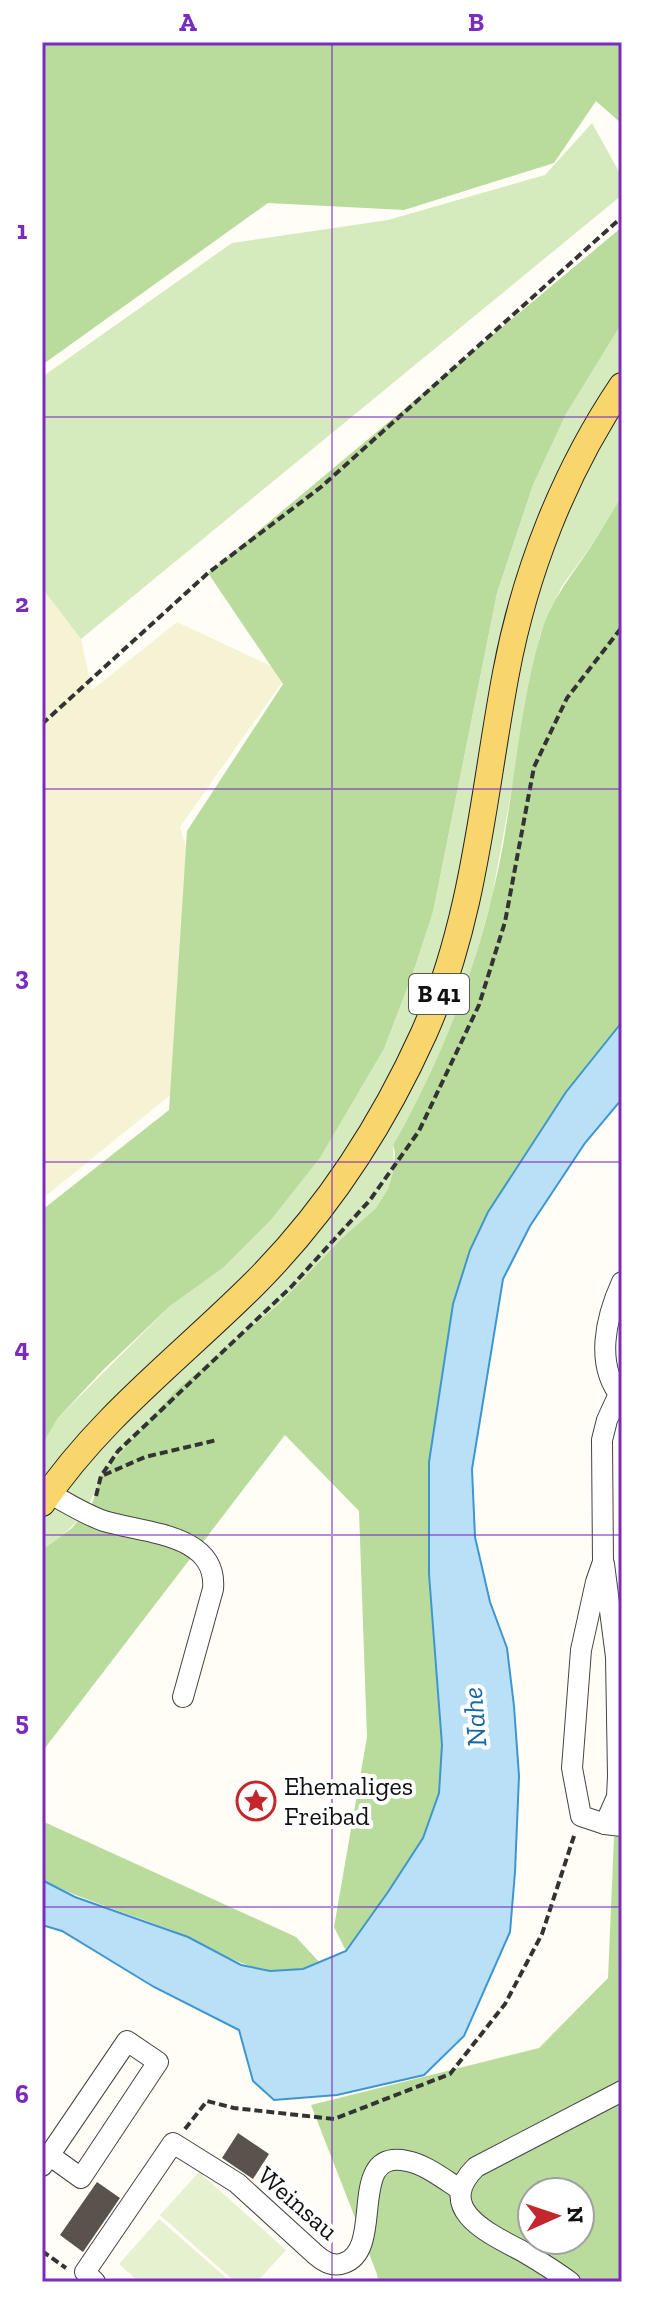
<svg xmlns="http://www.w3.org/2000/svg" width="664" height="2324" viewBox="0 0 664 2324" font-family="'Zilla Slab',serif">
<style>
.farmland{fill:#f6f3d4}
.green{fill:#d5ebbd}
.forest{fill:#b9dc9c;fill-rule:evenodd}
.pitch{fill:#e6f2cf}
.water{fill:#b9e0f7;stroke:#3f96cf;stroke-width:2}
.building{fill:#5a524d}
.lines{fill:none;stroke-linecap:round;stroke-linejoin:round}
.minor-casing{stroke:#444;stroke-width:22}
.major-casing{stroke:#222;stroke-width:28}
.path{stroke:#333;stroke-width:4;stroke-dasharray:8 4;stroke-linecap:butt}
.minor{stroke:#fff;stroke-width:20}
.major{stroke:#f9d66b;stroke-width:26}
.grid{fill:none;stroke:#7b2cbf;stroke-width:2;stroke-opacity:0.55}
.labels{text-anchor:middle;stroke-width:8;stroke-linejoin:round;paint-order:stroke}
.shield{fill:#fff;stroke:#585858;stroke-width:2}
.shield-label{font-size:24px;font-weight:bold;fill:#111}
.poi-label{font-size:26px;fill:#111;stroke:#fff;text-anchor:start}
.street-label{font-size:26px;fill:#111;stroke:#fff}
.water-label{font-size:28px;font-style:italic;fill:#1768a6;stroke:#fff}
.neatline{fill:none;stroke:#7b2cbf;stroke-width:3}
.grid-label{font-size:26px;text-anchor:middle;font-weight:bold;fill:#7b2cbf}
</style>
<rect width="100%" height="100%" fill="#fffdf5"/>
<!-- farmland -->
<polygon class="farmland" points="42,588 81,639 92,690 177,622 288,674 180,827 212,937 173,1093 42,1199"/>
<!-- green -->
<g class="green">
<polygon points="592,123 622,177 622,195 81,639 42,588 42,377 232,243 388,220 545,175"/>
<path d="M622,323v173l-33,53 -27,37 -22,49 -48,262 -25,92 -32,79 -42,77 1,23 -6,21 -12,19 -34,30 -62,65 -25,20 -155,154c-13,40 -25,49 -58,73v-105l16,-27 112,-112 53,-38 48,-48 49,-62 64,-109 29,-76 20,-61 64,-319 36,-108 33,-71z"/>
</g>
<!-- forest -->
<g class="forest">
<polygon points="42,42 622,42 622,124 596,101 554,163 404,210 268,203 42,365"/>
<polygon points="622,227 622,323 566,414 533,485 497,593 433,912 413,973 384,1049 320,1158 271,1220 223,1268 170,1306 102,1371 58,1418 42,1445 42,1210 169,1110 187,831 283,684 208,573"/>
<path d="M622,496v526l-56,70 -78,120 -18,38 -17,54 -24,158v112l13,171 -3,48 -16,45 -35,54 -42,59 -12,-24 33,-190 -8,-226 -74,-76 -243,317v-202l30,-22 20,-24 8,-27 75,-86 105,-88 62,-65 34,-30 12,-19 6,-21 1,-16 -2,-7c54,-94 90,-193 110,-300 12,-68 18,-142 37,-208 9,-34 31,-61 50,-89 11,-17 21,-35 32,-52z"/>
<path d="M42,1821l254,116 25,27c-18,5 -37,9 -55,6 -30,-5 -52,-22 -80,-34 -48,-20 -97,-33 -144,-56z"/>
<path d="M622,1834v448h-244l-1,-8 -66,-169 228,-57 69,-70 6,-141zM532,2192h48v48h-48z"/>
</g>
<!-- pitch -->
<g class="pitch">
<polygon points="199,2172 286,2250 257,2282 235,2282 160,2215"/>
<polygon points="159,2219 231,2282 139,2282 119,2264"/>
</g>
<!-- water -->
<polygon class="water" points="622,1022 622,1099 585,1143 530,1226 503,1279 472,1469 475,1537 490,1602 507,1648 514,1706 519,1776 515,1872 510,1932 464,2036 424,2075 337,2095 274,2100 253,2081 239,2030 154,1987 62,1931 42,1925 42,1880 75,1897 188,1937 241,1965 270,1971 303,1969 346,1951 388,1892 423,1838 439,1793 442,1745 429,1574 429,1462 453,1304 470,1250 488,1212 566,1092"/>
<!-- building -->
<g class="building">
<polygon points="238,2133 269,2154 253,2179 222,2158"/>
<polygon points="97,2182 120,2198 83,2252 60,2235"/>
</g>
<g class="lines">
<defs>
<g id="minor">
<path d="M622,1282c-16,35 -28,83 0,116"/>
<polyline points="619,1394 607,1420 602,1440 603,1562 596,1582 581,1650 572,1768 581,1816 605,1824 622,1826"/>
<path d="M49,1493c18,10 35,21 55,28 38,12 114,12 109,68l-30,108"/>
<polyline points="604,1564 616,1657 618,1776 617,1797 605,1824"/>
<polyline points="42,2166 127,2041 158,2062 81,2178 49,2155"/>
<path d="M95,2282l-10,-10 88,-129 64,40 79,72c8,7 18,12 28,8 42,-14 1,-115 63,-102 18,3 38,19 54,29"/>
<path d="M570,2282c-16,-12 -31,-21 -48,-31 -32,-17 -89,-42 -46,-84l146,-76"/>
</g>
<path id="major" d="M42,1503c58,-86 140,-147 212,-219 72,-72 128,-158 170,-251 51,-115 59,-238 82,-360 19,-101 58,-201 116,-287"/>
</defs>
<!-- minor casing -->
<use href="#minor" class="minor-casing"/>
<!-- major casing -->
<use href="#major" class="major-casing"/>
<!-- path -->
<g class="path">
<polyline points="42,724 208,573 321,487 622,217"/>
<polyline points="104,1475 145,1457 217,1440"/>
<polyline points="96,1496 101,1476 118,1451 291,1287 370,1200 419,1131 479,1005 505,922 534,767 567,698 622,627"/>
<polyline points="185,2129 207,2101 234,2108 334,2119 450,2074 505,2004 542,1934 575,1833"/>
<polyline points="42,2251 66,2268"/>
</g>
<!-- minor -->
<use href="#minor" class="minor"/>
<!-- major -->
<use href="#major" class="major"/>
</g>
<!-- grid -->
<path class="grid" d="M332,42v2240M42,417h580M42,789h580M42,1162h580M42,1535h580M42,1907h580"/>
<!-- icons -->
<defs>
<symbol id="sight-ring" viewBox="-11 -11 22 22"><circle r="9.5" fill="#fff" stroke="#c4262e" stroke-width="1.5"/><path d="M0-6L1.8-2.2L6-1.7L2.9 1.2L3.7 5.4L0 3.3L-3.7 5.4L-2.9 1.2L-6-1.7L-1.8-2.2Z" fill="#c4262e"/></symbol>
</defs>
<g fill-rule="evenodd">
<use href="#sight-ring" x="234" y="1779" width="44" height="44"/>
</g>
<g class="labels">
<!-- shield labels -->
<rect class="shield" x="409" y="974" width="60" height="40" rx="6"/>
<g class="shield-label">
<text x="439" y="1002">B 41</text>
</g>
<!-- poi labels -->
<g class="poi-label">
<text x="284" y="1795">Ehemaliges<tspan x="284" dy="30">Freibad</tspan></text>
</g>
<!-- street labels -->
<g class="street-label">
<text transform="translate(298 2203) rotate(41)" y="9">Weinsau</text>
</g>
<!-- water labels -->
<g class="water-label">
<text transform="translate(474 1717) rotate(-95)" y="10">Nahe</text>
</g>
</g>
<!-- border -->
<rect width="664" height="2324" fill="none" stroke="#ffffff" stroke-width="88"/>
<!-- north arrow -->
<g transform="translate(556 2216) rotate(87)"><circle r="38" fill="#ffffff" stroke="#a0a0a0" stroke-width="2"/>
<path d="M0-6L14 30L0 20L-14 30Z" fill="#c4262e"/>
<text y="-12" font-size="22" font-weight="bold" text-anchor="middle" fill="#111111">N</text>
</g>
<rect x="44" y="44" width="576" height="2236" class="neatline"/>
<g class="grid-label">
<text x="188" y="31">A</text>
<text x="476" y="31">B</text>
<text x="22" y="239">1</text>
<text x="22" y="612">2</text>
<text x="22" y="985">3</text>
<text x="22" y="1357">4</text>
<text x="22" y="1730">5</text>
<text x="22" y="2103">6</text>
</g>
</svg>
